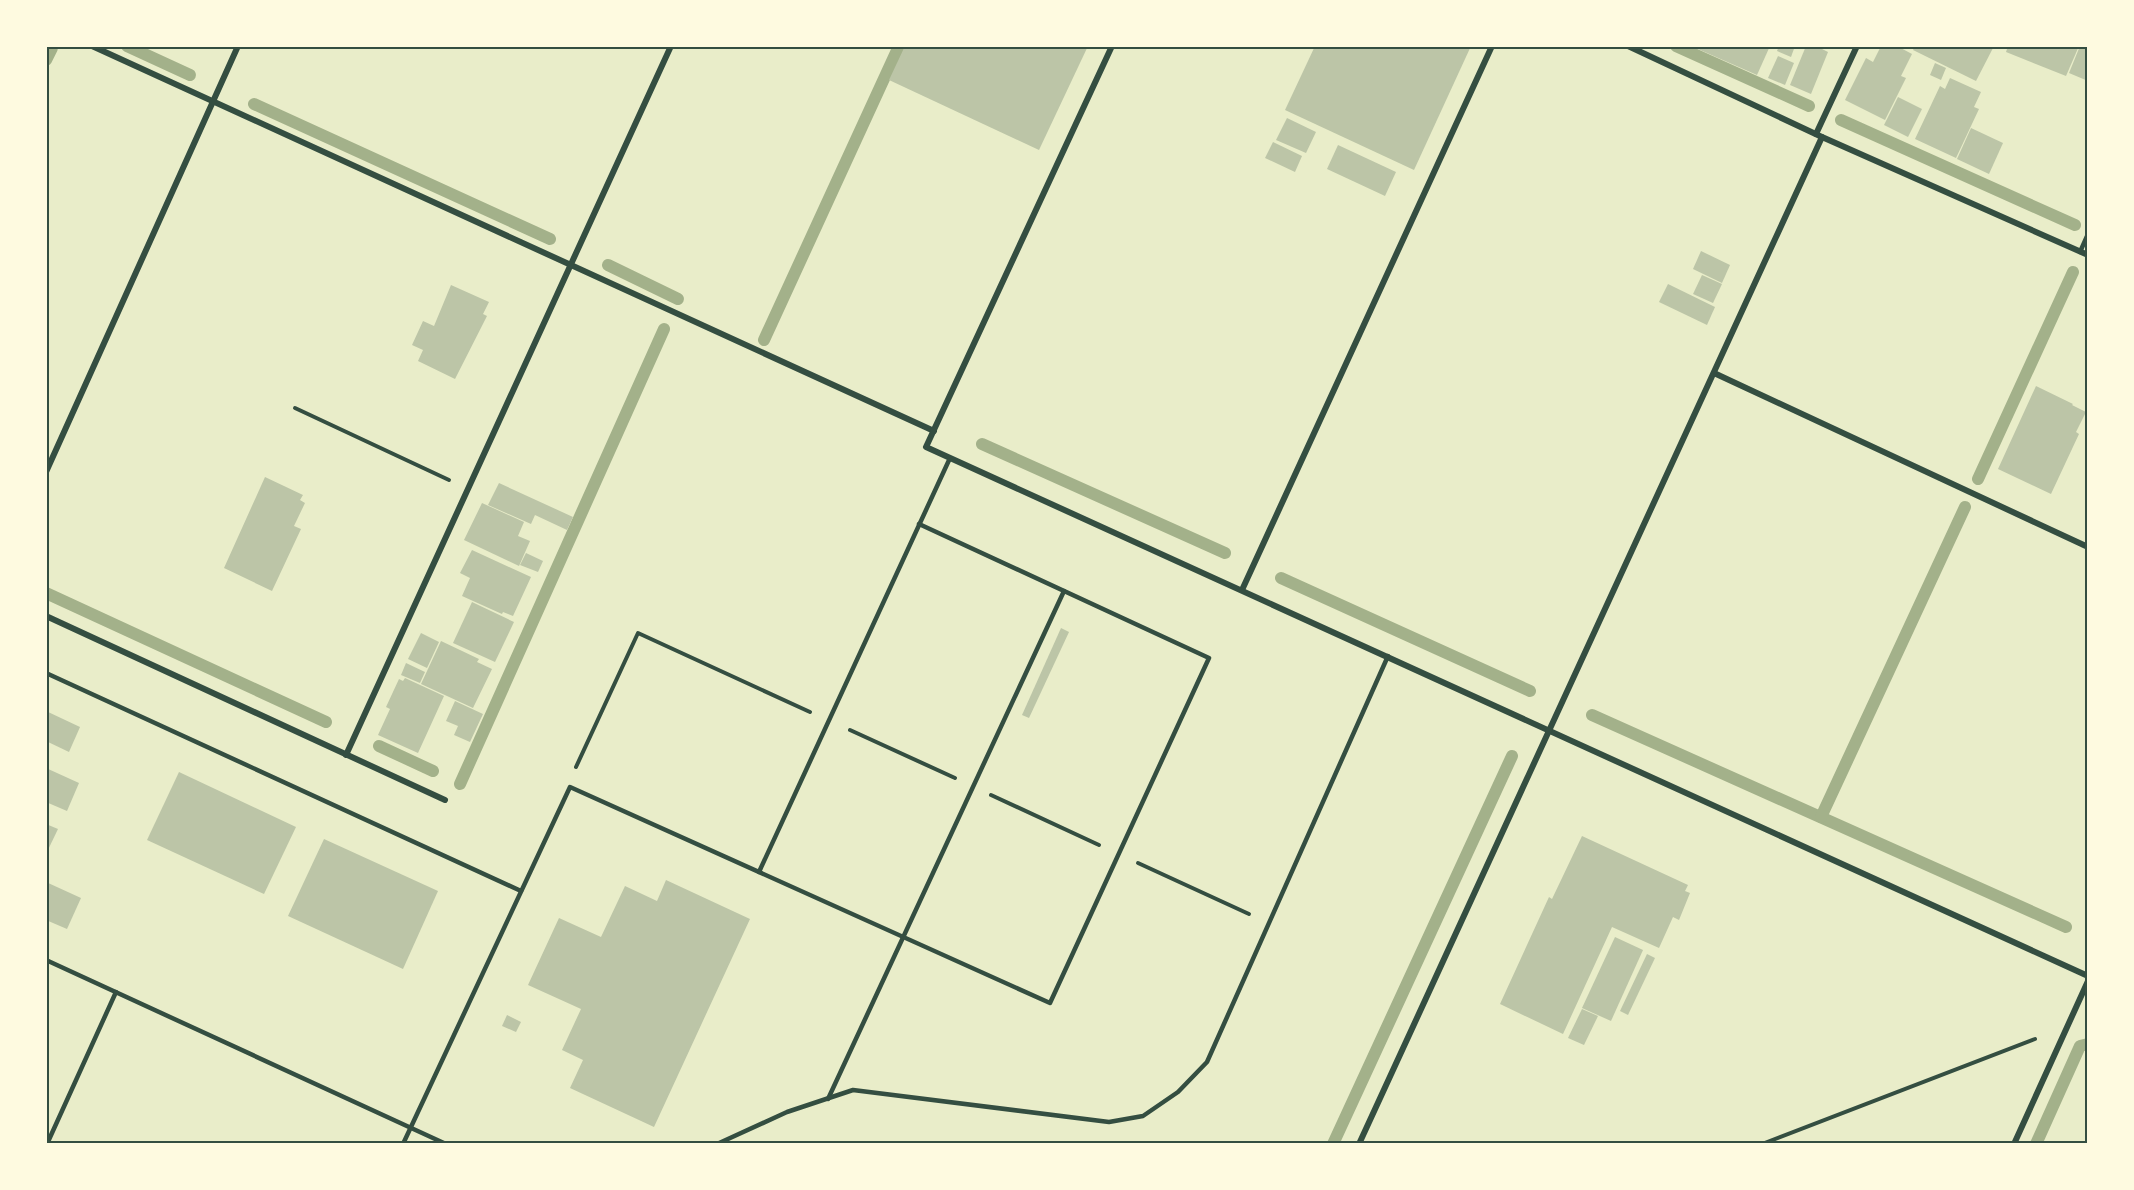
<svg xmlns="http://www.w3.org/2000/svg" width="2134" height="1190" viewBox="0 0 2134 1190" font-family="Commissioner,sans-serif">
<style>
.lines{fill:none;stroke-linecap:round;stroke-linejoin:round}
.stream{stroke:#a3b18a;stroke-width:12}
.building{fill:#bcc5a7}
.path{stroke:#344e41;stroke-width:4}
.service{stroke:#344e41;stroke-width:4.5}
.minor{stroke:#344e41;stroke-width:6}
.neatline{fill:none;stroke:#344e41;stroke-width:2}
</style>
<rect width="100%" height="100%" fill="#e9edc9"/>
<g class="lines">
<!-- stream -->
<g class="stream">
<polyline points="127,46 190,75"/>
<polyline points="1676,46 1809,106"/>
<polyline points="46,60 52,48"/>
<polyline points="254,104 550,239"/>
<polyline points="1841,120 2075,225"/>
<polyline points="608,265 678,299"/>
<polyline points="764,340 899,46"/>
<polyline points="982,444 1225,553"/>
<polyline points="1978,479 2073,272"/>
<polyline points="1281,578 1530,691"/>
<polyline points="46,593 326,722"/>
<polyline points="1592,715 2066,927"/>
<polyline points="379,746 433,771"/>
<polyline points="460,784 664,329"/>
<polyline points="1821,817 1965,507"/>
<polyline points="1333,1144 1512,756"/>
<polyline points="2036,1144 2080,1046 2088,1044"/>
</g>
</g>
<!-- building -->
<g class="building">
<polygon points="905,46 1088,46 1039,150 889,80"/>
<polygon points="1315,46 1471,46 1414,170 1285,110"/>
<polygon points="1691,46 1770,46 1757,75"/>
<polygon points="1779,46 1795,46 1791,57 1777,51"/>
<polygon points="1806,46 1816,46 1828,52 1811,94 1790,85"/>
<polygon points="1881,46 1897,46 1912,54 1901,76 1906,78 1885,120 1845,100 1866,58 1873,62"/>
<polygon points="1915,46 1990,46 1993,48 1976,81 1913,50"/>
<polygon points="2008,46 2079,46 2066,76 2006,52"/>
<polygon points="2080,46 2088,46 2088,81 2069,73"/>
<polygon points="1778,56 1794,63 1785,85 1768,78"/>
<polygon points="1935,63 1946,68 1941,80 1930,75"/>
<polygon points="1950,78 1981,92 1974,107 1979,109 1956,158 1915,139 1940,86 1945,89"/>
<polygon points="1898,97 1922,109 1908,137 1884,125"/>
<polygon points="1287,118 1316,132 1306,153 1276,140"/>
<polygon points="1971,128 2003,143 1989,174 1957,159"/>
<polygon points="1273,142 1302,156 1295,172 1265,158"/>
<polygon points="1338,145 1396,172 1385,196 1327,169"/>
<polygon points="1701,251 1730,265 1722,283 1693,269"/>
<polygon points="1702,275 1722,284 1713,303 1693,294"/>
<polygon points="1668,284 1715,307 1707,325 1659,302"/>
<polygon points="451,285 489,302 483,314 487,316 455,379 418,361 423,350 412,345 423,321 434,326"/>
<polygon points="2036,386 2073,404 2072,405 2086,412 2076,432 2079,434 2051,494 1998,469"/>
<polygon points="265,477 303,495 300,500 305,503 294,526 301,529 272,591 224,568"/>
<polygon points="499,483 573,517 567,530 535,515 531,524 488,505"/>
<polygon points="482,503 524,522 518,536 530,541 519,566 464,540"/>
<polygon points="472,550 531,577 513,616 503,612 502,614 462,596 470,578 460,573"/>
<polygon points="526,553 543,561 538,572 520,565"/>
<polygon points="472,602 514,622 495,662 453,643"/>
<polygon points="1061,628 1069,632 1029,718 1022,715"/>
<polygon points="421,633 439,642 427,668 408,659"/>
<polygon points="441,641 479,659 477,662 492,669 473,708 421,684"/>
<polygon points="406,663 425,672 420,683 401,675"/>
<polygon points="405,678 444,696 418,753 378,735 390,709 386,707 399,679 403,681"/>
<polygon points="455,701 483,714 470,742 454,735 458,726 446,721"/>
<polygon points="46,711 80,727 69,752 46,741"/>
<polygon points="46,768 79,783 67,811 46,802"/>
<polygon points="179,772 296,827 264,894 147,840"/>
<polygon points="46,824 58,829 46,854"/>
<polygon points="1582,836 1688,885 1685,891 1690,893 1679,920 1673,917 1659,948 1612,927 1563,1034 1500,1004 1549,897 1552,899"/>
<polygon points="324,839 438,891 403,969 288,916"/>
<polygon points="666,880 750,919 654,1127 570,1088 583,1060 562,1050 581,1009 528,985 559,918 601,937 625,886 657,901"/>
<polygon points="46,882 81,898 67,929 46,920"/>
<polygon points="1615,937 1643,950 1611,1021 1582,1008"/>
<polygon points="1647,954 1655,958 1628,1015 1620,1011"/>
<polygon points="1582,1009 1598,1016 1584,1045 1568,1038"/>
<polygon points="507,1015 521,1022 516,1032 502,1026"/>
</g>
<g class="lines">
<!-- path -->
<g class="path">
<polyline points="295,408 449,480"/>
<polyline points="850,730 955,778"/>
<polyline points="576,767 638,633 810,712"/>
<polyline points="991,795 1099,845"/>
<polyline points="1138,863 1249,914"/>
<polyline points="1762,1144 2035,1039"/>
</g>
<!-- service -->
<g class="service">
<polyline points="2080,252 2088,234"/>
<polyline points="46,673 521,891"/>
<polyline points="759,872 950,458"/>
<polyline points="46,960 446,1144"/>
<polyline points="828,1099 1064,591"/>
<polyline points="47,1144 116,992"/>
<polyline points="403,1144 570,787 1050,1003 1209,658 919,524"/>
<polyline points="717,1144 787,1112 853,1090 1109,1122 1143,1116 1178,1092 1207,1062 1388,656"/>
</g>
<!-- minor -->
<g class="minor">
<polyline points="92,46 934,431"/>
<polyline points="1112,46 926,447 2088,976"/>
<polyline points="1628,46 1822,137 2088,255"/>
<polyline points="1816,134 1857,46"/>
<polyline points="1714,373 2088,547"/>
<polyline points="46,472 238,46"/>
<polyline points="1242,590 1492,46"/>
<polyline points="46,616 445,800"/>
<polyline points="346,755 671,46"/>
<polyline points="1359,1144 1822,137"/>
<polyline points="2014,1144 2088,981"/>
</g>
</g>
<!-- border -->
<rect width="2134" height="1190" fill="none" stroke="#fefae0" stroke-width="96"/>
<rect x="48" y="48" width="2038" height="1094" class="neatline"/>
</svg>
